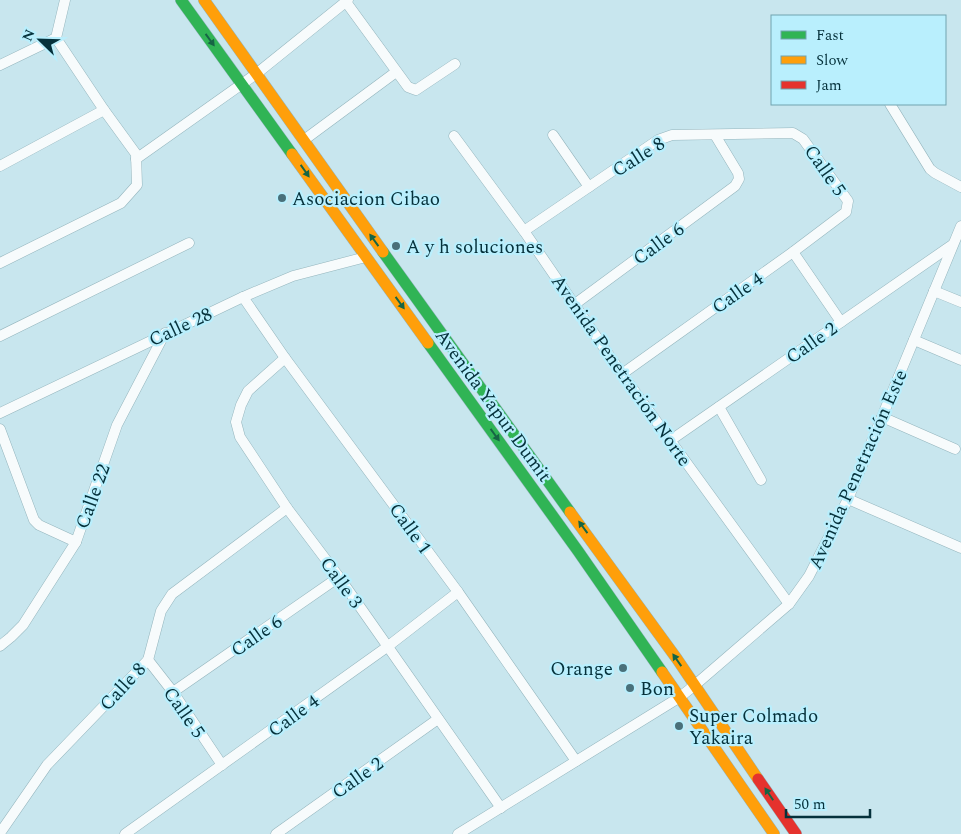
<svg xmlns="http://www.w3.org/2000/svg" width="961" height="834" viewBox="0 0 961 834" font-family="Spectral,serif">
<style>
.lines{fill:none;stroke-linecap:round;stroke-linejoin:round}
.street-casing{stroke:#94b5bd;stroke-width:11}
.fast-casing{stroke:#94b5bd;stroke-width:12}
.slow-casing{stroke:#94b5bd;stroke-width:12}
.jam-casing{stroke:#94b5bd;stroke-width:12}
.street{stroke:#f7fbfc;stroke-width:10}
.fast{stroke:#30b455;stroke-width:11}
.slow{stroke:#ff9f0a;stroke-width:11}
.jam{stroke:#e5322d;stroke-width:11}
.oneway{fill:#166545}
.poi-dot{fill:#49707a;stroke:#b9effd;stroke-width:2}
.labels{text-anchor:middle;stroke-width:4.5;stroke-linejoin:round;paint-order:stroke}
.street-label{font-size:19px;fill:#05313b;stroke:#b9effd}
.poi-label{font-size:19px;fill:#05313b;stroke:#b9effd;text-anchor:start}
</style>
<rect width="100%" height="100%" fill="#c8e6ee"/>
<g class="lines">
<defs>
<g id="street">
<polyline points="346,2 408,87 416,90 455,64"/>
<polyline points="0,65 56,38 65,0"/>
<polyline points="890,104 930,169 935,173 961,187"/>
<polyline points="553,135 589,187"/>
<polyline points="454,136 524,231 622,374 789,604"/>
<polyline points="304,140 396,72"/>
<polyline points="136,159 256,74 348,0"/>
<polyline points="0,166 104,110"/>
<polyline points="524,231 658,140 672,135 793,133 803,139 848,201 846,212 793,252 622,374"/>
<polyline points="793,252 841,322"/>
<polyline points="0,263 121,203 137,185 136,154 104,110 56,38"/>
<polyline points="934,291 961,302"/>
<polyline points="243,297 285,358 458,592 576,761"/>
<polyline points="575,304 735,186 739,179 738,173 715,135"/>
<polyline points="0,336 189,243"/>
<polyline points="914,340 961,360"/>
<polyline points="285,358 248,391 241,405 236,422 240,437 287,508 339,577 501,808"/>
<polyline points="719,407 761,480"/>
<polyline points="0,413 243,297 293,276 366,257"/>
<polyline points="882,417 955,449"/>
<polyline points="0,429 34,520 39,525 76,542"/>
<polyline points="671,440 952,245"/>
<polyline points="848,499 961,548"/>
<polyline points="0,646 11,637 23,625 76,542 117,425 165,333"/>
<polyline points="148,660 173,692 222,765"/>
<polyline points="173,692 339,577"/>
<polyline points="0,833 47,765 148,660 161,611 172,594 287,508"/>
<polyline points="125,834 387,647 458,592"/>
<polyline points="276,834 438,719"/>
<polyline points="458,834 680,697 695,685 789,604 809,576 848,499 961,226"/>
</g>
<g id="fast">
<polyline points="181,0 292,154"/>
<polyline points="383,252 570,512"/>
<polyline points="428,343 578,551 662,672"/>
</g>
<g id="slow">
<polyline points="204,0 383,252"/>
<polyline points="292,154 428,343"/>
<polyline points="570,512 677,659 758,779"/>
<polyline points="662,672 774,834"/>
</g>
<polyline id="jam" points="758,779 796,834"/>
</defs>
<!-- street casing -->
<use href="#street" class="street-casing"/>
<!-- fast casing -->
<use href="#fast" class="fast-casing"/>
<!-- slow casing -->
<use href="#slow" class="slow-casing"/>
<!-- jam casing -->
<use href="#jam" class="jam-casing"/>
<!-- street -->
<use href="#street" class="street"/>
<!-- fast -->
<use href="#fast" class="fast"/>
<!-- slow -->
<use href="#slow" class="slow"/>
<!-- jam -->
<use href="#jam" class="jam"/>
</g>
<!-- one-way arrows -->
<defs><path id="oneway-solid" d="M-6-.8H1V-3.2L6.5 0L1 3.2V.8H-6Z" transform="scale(1.25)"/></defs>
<g class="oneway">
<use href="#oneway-solid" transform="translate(210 40) rotate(54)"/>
<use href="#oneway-solid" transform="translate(305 171) rotate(55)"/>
<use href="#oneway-solid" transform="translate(374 240) rotate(-126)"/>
<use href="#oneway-solid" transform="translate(400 303) rotate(54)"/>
<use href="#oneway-solid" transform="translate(495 435) rotate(54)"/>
<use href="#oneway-solid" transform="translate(583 527) rotate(-126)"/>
<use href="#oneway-solid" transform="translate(677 660) rotate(-125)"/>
<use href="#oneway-solid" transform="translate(769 794) rotate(-124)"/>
</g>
<!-- markers -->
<g class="poi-dot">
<circle cx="282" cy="198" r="5"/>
<circle cx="396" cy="246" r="5"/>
<circle cx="623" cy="668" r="5"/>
<circle cx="630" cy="688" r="5"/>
<circle cx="679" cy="726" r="5"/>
</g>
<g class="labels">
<!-- street labels -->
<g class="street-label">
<text transform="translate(638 156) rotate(-32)" y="7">Calle 8</text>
<text transform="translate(826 170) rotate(55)" y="7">Calle 5</text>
<text transform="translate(658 243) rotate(-36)" y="7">Calle 6</text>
<text transform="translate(737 292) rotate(-35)" y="7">Calle 4</text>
<text transform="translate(180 326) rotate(-25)" y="7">Calle 28</text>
<text transform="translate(811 342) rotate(-35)" y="7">Calle 2</text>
<text transform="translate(622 370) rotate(55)" y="7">Avenida Penetración Norte</text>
<text transform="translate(494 405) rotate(54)" y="7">Avenida Yapur Dumit</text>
<text transform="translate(857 469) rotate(-66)" y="7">Avenida Penetración Este</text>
<text transform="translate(92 496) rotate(-70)" y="7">Calle 22</text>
<text transform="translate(411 528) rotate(54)" y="7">Calle 1</text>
<text transform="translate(342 582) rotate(54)" y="7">Calle 3</text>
<text transform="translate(256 635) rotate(-35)" y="7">Calle 6</text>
<text transform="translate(122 686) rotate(-47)" y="7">Calle 8</text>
<text transform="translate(185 712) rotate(55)" y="7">Calle 5</text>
<text transform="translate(293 715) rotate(-36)" y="7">Calle 4</text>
<text transform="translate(357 777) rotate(-35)" y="7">Calle 2</text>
</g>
<!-- poi labels -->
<g class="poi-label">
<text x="292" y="205">Asociacion Cibao</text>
<text x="406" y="253">A y h soluciones</text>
<text x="613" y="675" text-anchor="end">Orange</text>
<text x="640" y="695">Bon</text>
<text x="689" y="722">Super Colmado<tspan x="689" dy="22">Yakaira</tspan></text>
</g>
</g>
<!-- legend -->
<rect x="771" y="15" width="175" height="90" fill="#b9effd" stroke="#71a3af"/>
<rect x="781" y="31" width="25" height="8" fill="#30b455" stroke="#71a3af"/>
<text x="816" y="40" font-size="15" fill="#05313b">Fast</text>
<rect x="781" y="56" width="25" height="8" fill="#ff9f0a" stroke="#71a3af"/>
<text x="816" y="65" font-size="15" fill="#05313b">Slow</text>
<rect x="781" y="81" width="25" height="8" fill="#e5322d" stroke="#71a3af"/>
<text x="816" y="90" font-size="15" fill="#05313b">Jam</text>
<!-- north arrow -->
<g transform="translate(40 40) rotate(293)" stroke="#b9effd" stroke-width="4" paint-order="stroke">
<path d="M0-4L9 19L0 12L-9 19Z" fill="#05313b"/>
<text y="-8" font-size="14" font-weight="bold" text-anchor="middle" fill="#05313b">N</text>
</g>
<!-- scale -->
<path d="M786 809v8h84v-8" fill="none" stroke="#05313b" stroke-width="2.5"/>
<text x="794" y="809" font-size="15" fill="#05313b" stroke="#b9effd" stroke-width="4" paint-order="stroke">50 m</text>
</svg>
